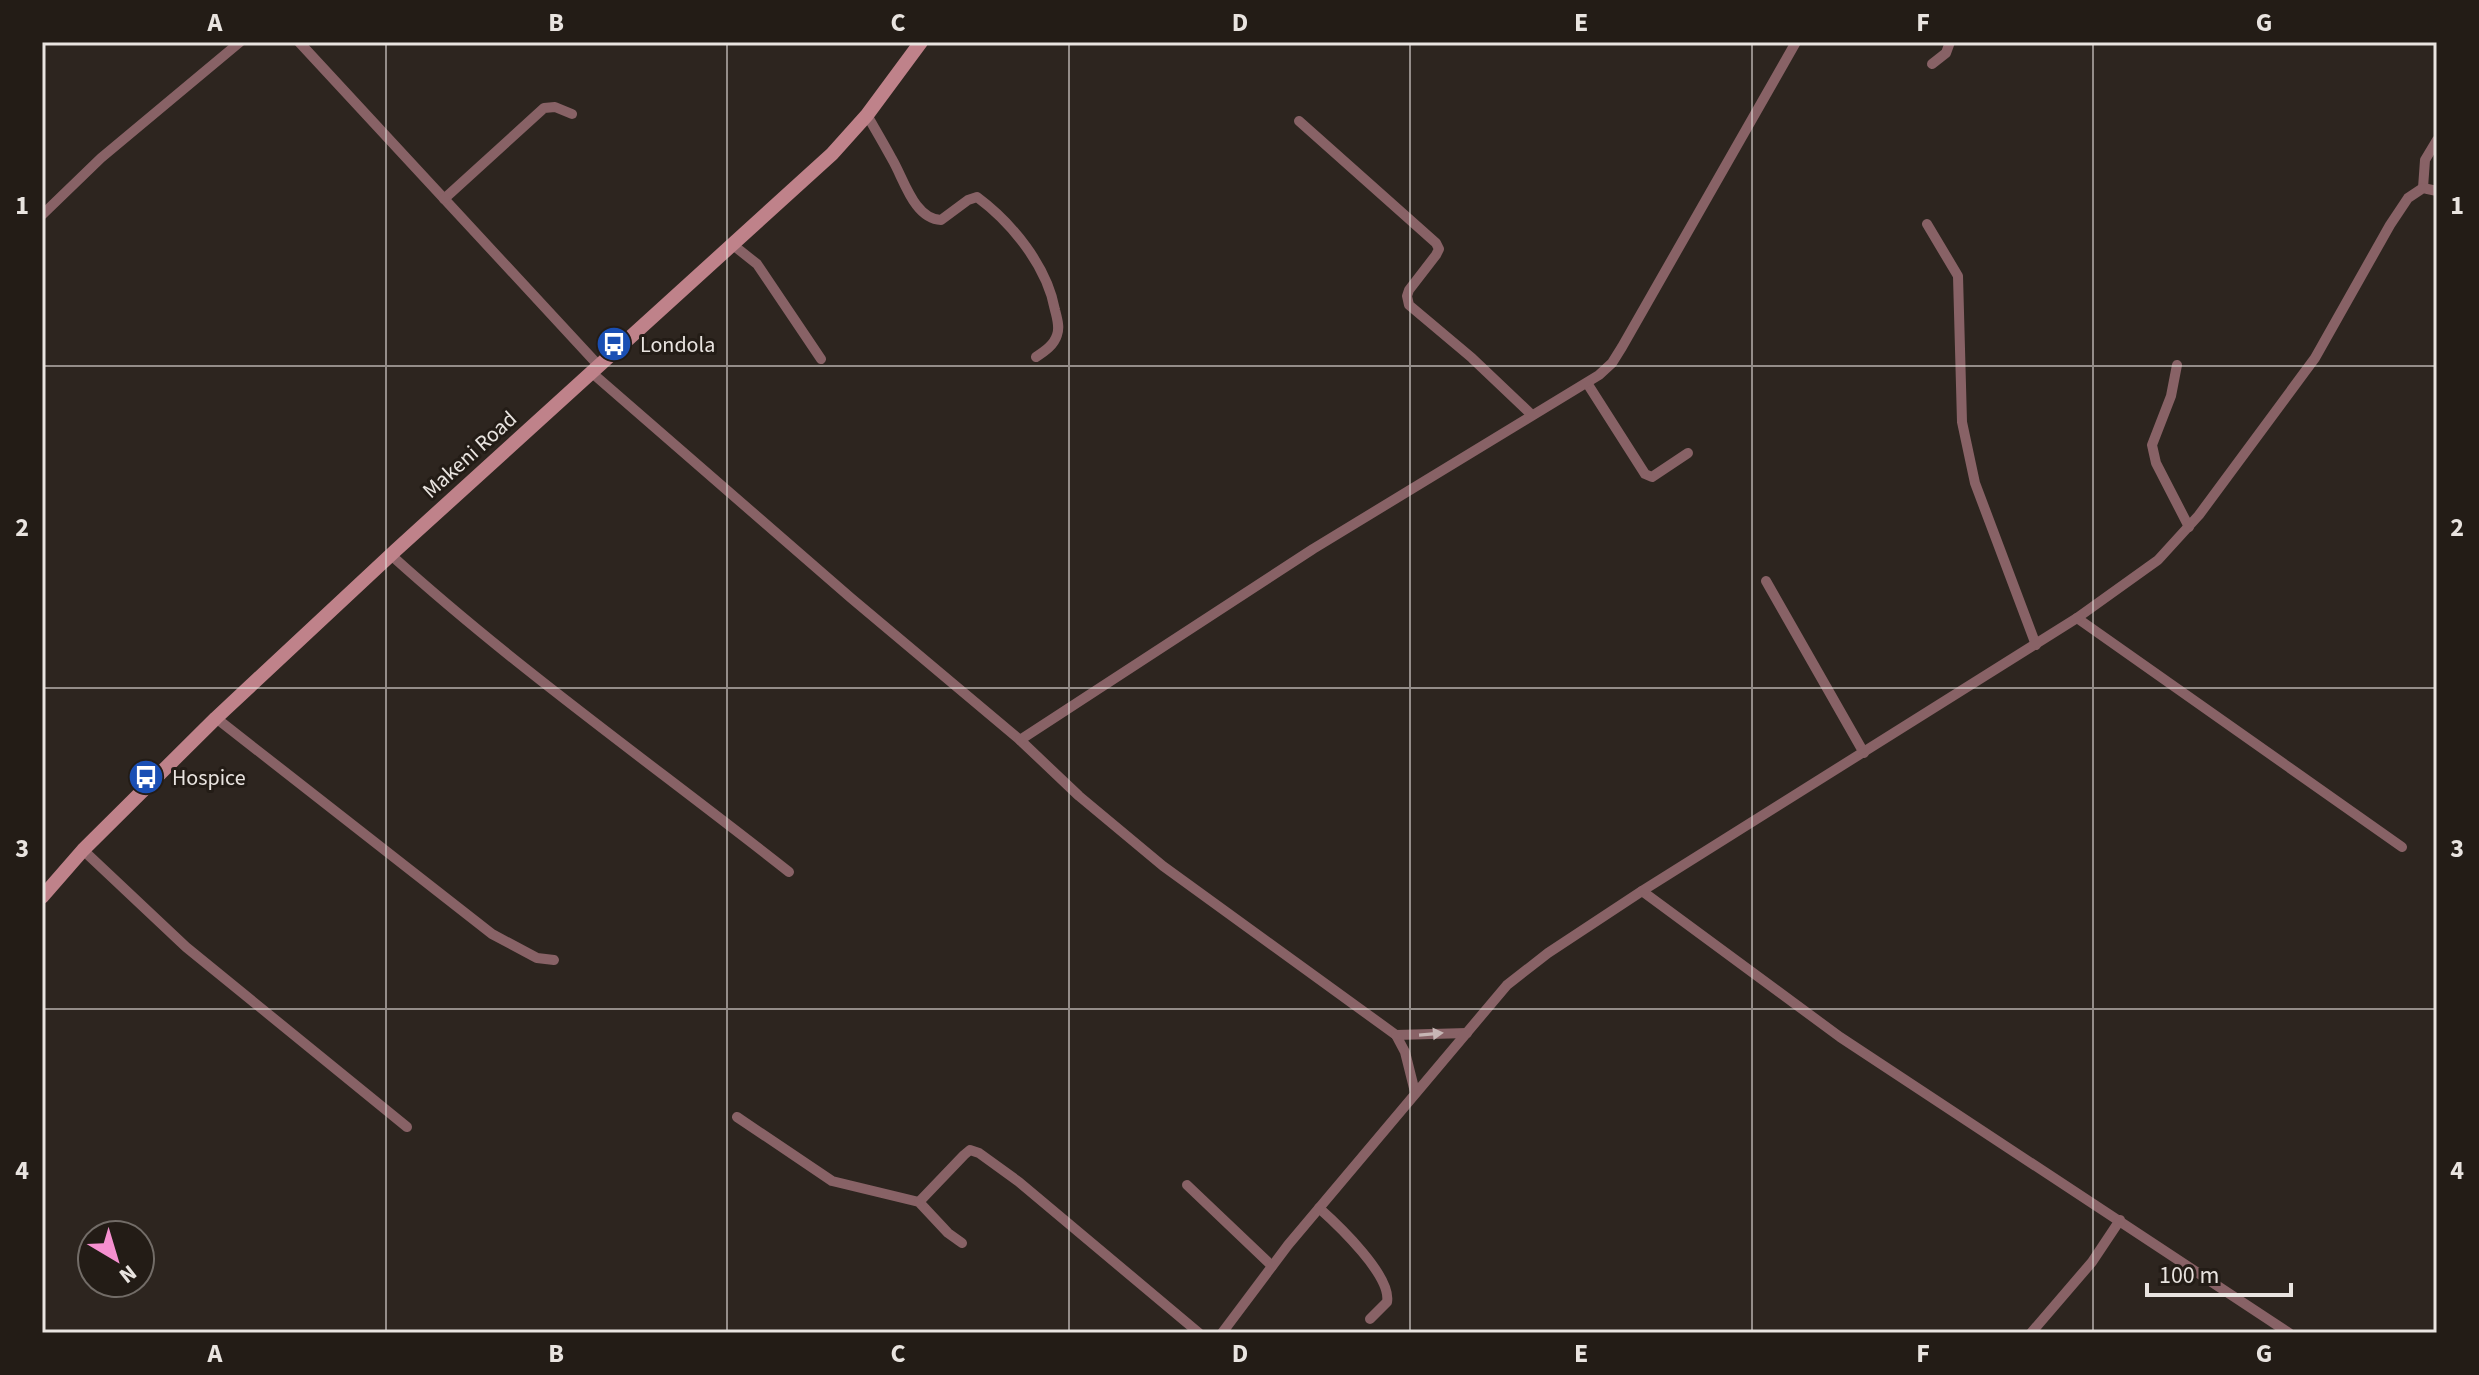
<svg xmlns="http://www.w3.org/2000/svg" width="2479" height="1375" viewBox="0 0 2479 1375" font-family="'Source Sans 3',sans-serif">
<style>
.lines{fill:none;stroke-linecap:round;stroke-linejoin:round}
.minor{stroke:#886266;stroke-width:10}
.secondary{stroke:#bf828a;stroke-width:14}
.oneway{fill:#c7b6b5}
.grid{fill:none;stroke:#e9e4e0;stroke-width:2;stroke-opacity:0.55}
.labels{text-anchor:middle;stroke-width:6;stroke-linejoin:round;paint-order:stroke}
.poi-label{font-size:22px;fill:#e9e4e0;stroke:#231c16;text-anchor:start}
.street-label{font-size:22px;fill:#e9e4e0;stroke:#231c16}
.neatline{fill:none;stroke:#e9e4e0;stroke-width:3}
.grid-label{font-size:26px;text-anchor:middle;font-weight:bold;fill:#e9e4e0}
</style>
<rect width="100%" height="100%" fill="#2d251f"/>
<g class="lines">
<!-- minor -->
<g class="minor">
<polyline points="299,42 599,366"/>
<polyline points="1932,64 1946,53 1950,42"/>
<path d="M867,115c8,14 17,29 25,44 12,20 22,60 49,61l27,-20 9,-3c35,26 70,69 78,113 2,8 5,17 2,25 -3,10 -12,16 -21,22"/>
<polyline points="1299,121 1436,243 1439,249 1436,255 1409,290 1407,296 1409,305 1472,358 1532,415"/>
<polyline points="2423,188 2425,160 2437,140"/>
<polyline points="444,199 544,108 555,107 572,114"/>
<polyline points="42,215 101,158 240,42"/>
<polyline points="1927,224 1958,276 1962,422 1975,483 2036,645"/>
<polyline points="733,245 757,264 821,359"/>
<polyline points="2177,365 2171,396 2152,445 2156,463 2189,527"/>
<polyline points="591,372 851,598 1020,740 1079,796 1163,866 1396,1035 1405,1052 1415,1092"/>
<polyline points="1587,383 1645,474 1652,477 1688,453"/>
<path d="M391,555c126,114 265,212 398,317"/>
<polyline points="1766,581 1864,753"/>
<polyline points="2077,618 2402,847"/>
<polyline points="216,718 492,934 537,958 554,960"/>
<polyline points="1020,740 1313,549 1599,375 1612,363 1622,347 1796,42"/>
<polyline points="83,850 186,947 407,1127"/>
<polyline points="1642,891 1840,1037 2289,1333"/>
<polyline points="1396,1035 1467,1033"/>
<polyline points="737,1117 832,1181 919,1202 948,1233 962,1243"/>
<polyline points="1187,1185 1272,1266"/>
<polyline points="919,1202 964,1155 970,1150 979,1153 1019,1182 1199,1333"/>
<path d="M1319,1208c19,17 73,68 68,94l-17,17"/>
<polyline points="1222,1333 1288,1245 1507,985 1548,953 1642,891 2077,618 2158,560 2199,515 2315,358 2390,225 2408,198 2423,188 2437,191"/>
<polyline points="2031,1333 2092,1262 2120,1220"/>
</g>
<!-- secondary -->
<polyline class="secondary" points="42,897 83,850 216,718 396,550 832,154 867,115 921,42"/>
</g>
<!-- one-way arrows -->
<defs><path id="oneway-solid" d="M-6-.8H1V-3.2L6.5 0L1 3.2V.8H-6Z" transform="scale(2)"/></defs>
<use class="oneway" href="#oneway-solid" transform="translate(1431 1034) rotate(-5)"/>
<!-- grid -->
<path class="grid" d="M386,42v1291M727,42v1291M1069,42v1291M1410,42v1291M1752,42v1291M2093,42v1291M42,366h2395M42,688h2395M42,1009h2395"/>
<!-- icons -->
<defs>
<symbol id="bus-disc" viewBox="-11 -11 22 22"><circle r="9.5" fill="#1a4fb4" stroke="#231c16"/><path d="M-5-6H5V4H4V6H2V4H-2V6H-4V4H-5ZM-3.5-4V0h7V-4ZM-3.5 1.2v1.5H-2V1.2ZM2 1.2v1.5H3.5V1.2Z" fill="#fff"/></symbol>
</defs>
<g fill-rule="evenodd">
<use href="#bus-disc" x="594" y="324" width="40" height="40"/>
<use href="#bus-disc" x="126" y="757" width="40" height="40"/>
</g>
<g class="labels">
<!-- poi labels -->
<g class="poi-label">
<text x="640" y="352">Londola</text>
<text x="172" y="785">Hospice</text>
</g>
<!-- street labels -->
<g class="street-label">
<text transform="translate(469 454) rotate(-42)" y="8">Makeni Road</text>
</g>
</g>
<!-- border -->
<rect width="2479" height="1375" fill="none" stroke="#231c16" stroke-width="88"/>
<!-- north arrow -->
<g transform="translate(116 1259) rotate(142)"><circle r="38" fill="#231c16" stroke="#726c67" stroke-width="2"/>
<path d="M0-6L14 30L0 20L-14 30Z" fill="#f690d0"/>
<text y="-12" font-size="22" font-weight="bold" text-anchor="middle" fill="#e9e4e0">N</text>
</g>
<!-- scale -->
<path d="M2147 1283v12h144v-12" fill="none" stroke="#e9e4e0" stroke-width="4"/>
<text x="2159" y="1283" font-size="24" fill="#e9e4e0" stroke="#231c16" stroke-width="6" paint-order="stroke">100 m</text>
<rect x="44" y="44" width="2391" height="1287" class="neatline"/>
<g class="grid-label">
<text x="215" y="31">A</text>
<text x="556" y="31">B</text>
<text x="898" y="31">C</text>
<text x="1240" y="31">D</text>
<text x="1581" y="31">E</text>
<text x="1923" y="31">F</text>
<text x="2264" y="31">G</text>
<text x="22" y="214">1</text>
<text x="2457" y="214">1</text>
<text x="22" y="536">2</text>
<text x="2457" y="536">2</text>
<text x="22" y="857">3</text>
<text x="2457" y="857">3</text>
<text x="22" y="1179">4</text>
<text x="2457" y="1179">4</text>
<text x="215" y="1362">A</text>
<text x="556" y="1362">B</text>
<text x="898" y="1362">C</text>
<text x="1240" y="1362">D</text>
<text x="1581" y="1362">E</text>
<text x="1923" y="1362">F</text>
<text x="2264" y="1362">G</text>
</g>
</svg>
